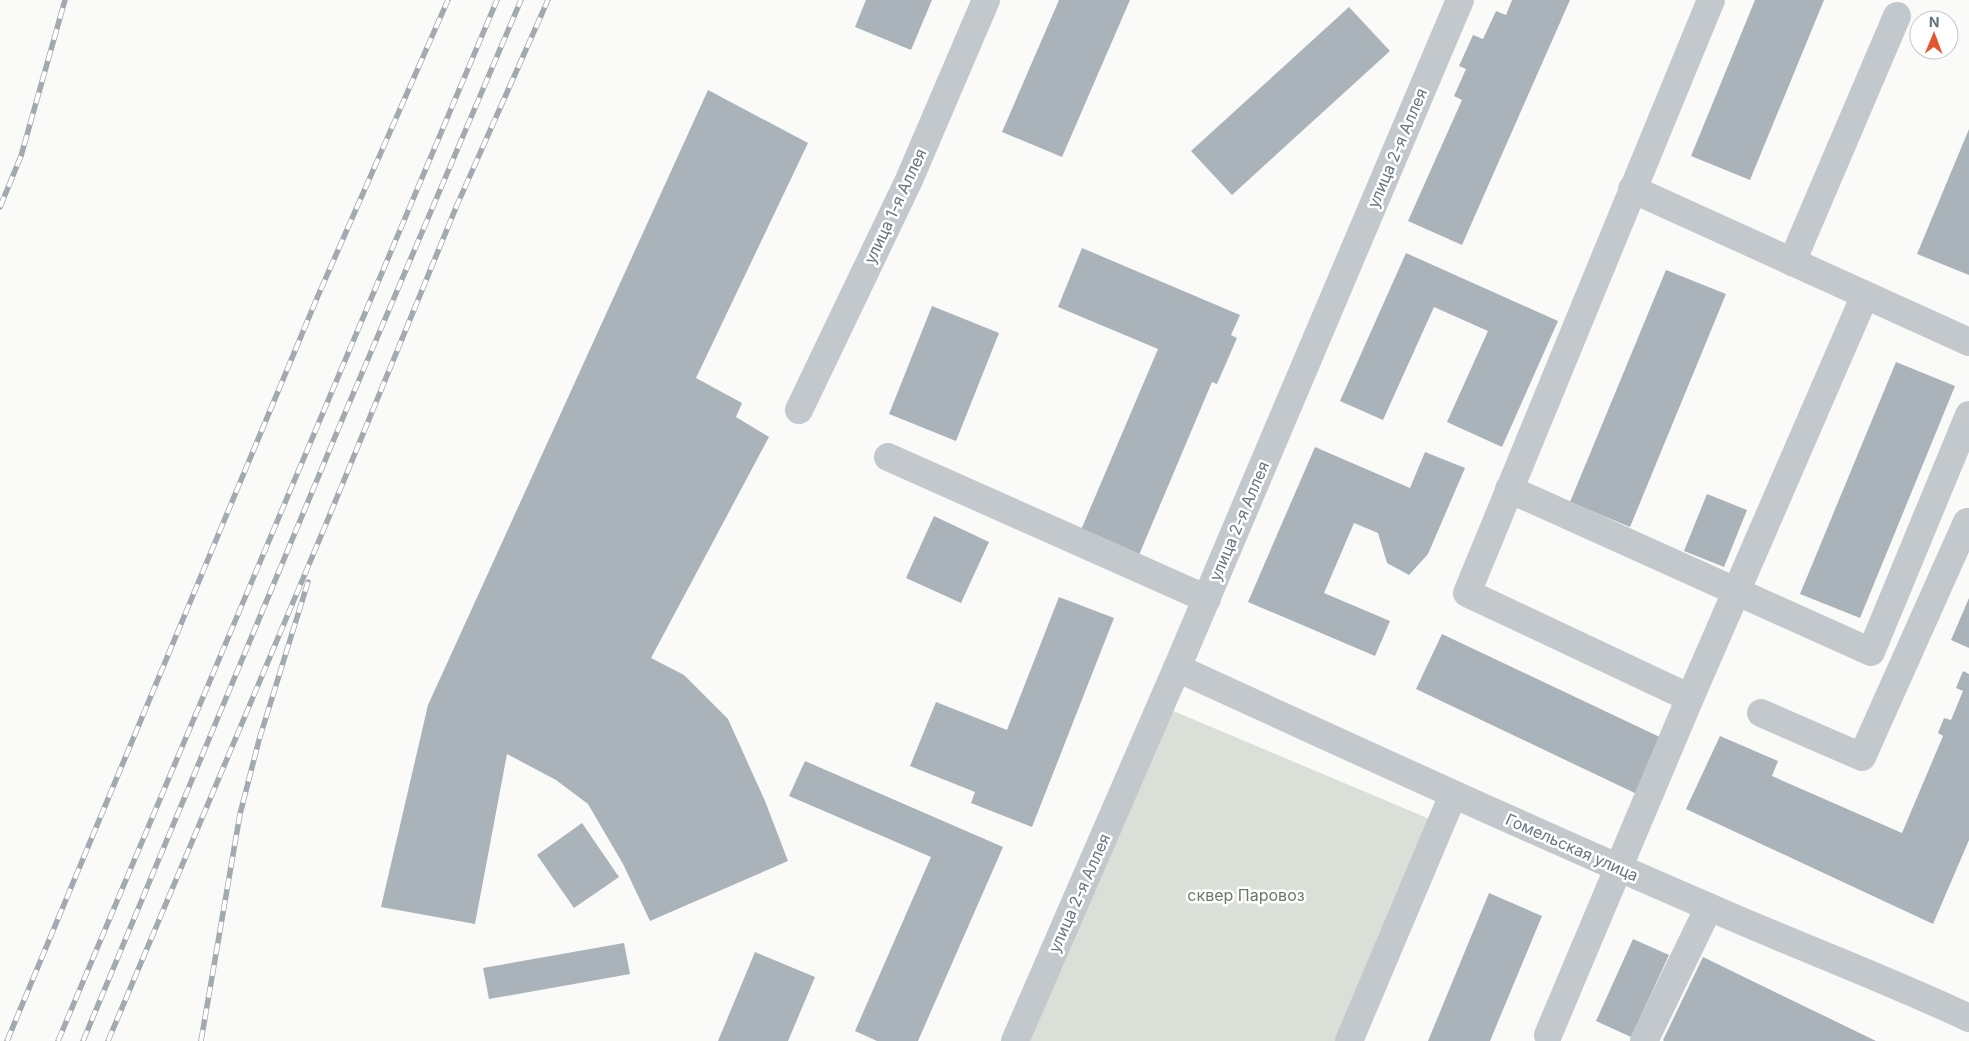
<svg xmlns="http://www.w3.org/2000/svg" width="1969" height="1041" viewBox="0 0 1969 1041" font-family="Inter,sans-serif">
<style>
.green{fill:#dadfd7}
.building{fill:#aab3b9}
.lines{fill:none;stroke-linecap:round;stroke-linejoin:round}
.minor{stroke:#c3c8cc;stroke-width:28}
.rail-casing{stroke:#a2aab0;stroke-width:5.5}
.rail{stroke:#fff;stroke-width:4;stroke-dasharray:11;stroke-linecap:butt}
.labels{text-anchor:middle;stroke-width:5;stroke-linejoin:round;paint-order:stroke}
.street-label{font-size:16px;fill:#657683;stroke:#fff}
.park-label{font-size:16px;fill:#687a64;stroke:#fff}
</style>
<rect width="100%" height="100%" fill="#fafaf8"/>
<!-- green -->
<polygon class="green" points="1171,710 1432,820 1338,1041 1030,1041"/>
<!-- building -->
<g class="building">
<polygon points="866,0 932,0 911,50 855,27"/>
<polygon points="1059,0 1130,0 1062,157 1002,132"/>
<polygon points="1512,0 1570,0 1462,245 1408,221 1462,100 1454,96 1466,69 1459,66 1473,35 1483,39 1496,11 1506,15"/>
<polygon points="1755,0 1824,0 1750,180 1691,156"/>
<polygon points="1349,7 1390,51 1232,195 1191,151"/>
<polygon points="708,90 808,143 696,378 742,403 736,417 769,437 651,658 684,675 728,719 765,801 788,861 650,921 623,864 588,804 556,780 507,754 475,924 381,907 428,705"/>
<polygon points="1969,129 1969,275 1917,254"/>
<polygon points="1082,248 1240,315 1231,335 1237,338 1217,384 1212,382 1136,562 1078,537 1158,349 1058,307"/>
<polygon points="1406,253 1558,321 1502,447 1447,422 1488,331 1434,307 1383,420 1340,401"/>
<polygon points="1666,270 1726,294 1630,527 1570,502"/>
<polygon points="932,306 999,333 956,441 889,414"/>
<polygon points="1896,362 1955,386 1860,618 1800,594"/>
<polygon points="1315,447 1410,488 1425,452 1465,468 1428,554 1409,575 1387,563 1378,533 1354,523 1324,593 1390,621 1375,656 1248,602"/>
<polygon points="1707,494 1747,510 1724,567 1684,551"/>
<polygon points="934,516 989,542 961,603 906,578"/>
<polygon points="1059,597 1114,618 1032,827 971,803 975,792 910,766 936,702 1007,730"/>
<polygon points="1969,598 1969,648 1951,640"/>
<polygon points="1442,634 1666,740 1639,795 1416,689"/>
<polygon points="1963,671 1969,674 1969,840 1933,924 1686,809 1720,736 1778,761 1772,776 1902,833 1943,736 1938,733 1944,718 1951,720 1963,691 1956,688"/>
<polygon points="805,761 1003,847 918,1041 877,1041 855,1031 931,857 789,796"/>
<polygon points="582,823 619,877 574,908 537,855"/>
<polygon points="1489,893 1542,916 1490,1041 1428,1041"/>
<polygon points="1633,939 1669,955 1631,1037 1596,1021"/>
<polygon points="624,943 630,974 489,999 483,968"/>
<polygon points="755,952 815,977 788,1041 718,1041"/>
<polygon points="1703,957 1876,1041 1664,1041 1663,1040"/>
</g>
<g class="lines">
<!-- minor -->
<g class="minor">
<polyline points="1632,189 1969,342"/>
<polyline points="1792,262 1897,16"/>
<polyline points="799,410 909,180 986,0"/>
<polyline points="888,457 1207,599"/>
<polyline points="1509,489 1871,652 1969,415"/>
<path d="M1177,668c177,81 353,162 532,239 86,38 175,71 260,111"/>
<polyline points="1690,698 1467,593 1711,0"/>
<polyline points="1761,713 1862,757 1967,522 1969,523"/>
<polyline points="1548,1035 1690,698 1865,295"/>
<polyline points="1015,1041 1177,668 1460,0"/>
<polyline points="1349,1041 1453,795"/>
<polyline points="1644,1041 1709,907"/>
</g>
<defs>
<g id="rail">
<polyline points="0,207 21,156 65,0"/>
<polyline points="7,1041 317,298 448,0"/>
<polyline points="58,1041 497,0"/>
<polyline points="83,1041 342,420 521,0"/>
<polyline points="108,1041 326,524 457,205 548,0"/>
<polyline points="201,1041 240,814 259,740 308,582"/>
</g>
</defs>
<!-- rail casing -->
<use href="#rail" class="rail-casing"/>
<!-- rail -->
<use href="#rail" class="rail"/>
</g>
<g class="labels">
<!-- street labels -->
<g class="street-label">
<text transform="translate(1397 148) rotate(-67)" y="6">улица 2-я Аллея</text>
<text transform="translate(895 206) rotate(-65)" y="6">улица 1-я Аллея</text>
<text transform="translate(1239 521) rotate(-67)" y="6">улица 2-я Аллея</text>
<text transform="translate(1572 847) rotate(24)" y="6">Гомельская улица</text>
<text transform="translate(1079 893) rotate(-66)" y="6">улица 2-я Аллея</text>
</g>
<!-- park labels -->
<g class="park-label">
<text x="1246" y="901">сквер Паровоз</text>
</g>
</g>
<!-- north arrow -->
<g transform="translate(1934 35) rotate(1)"><circle r="24" fill="#ffffff" stroke="#c1c8cd"/>
<path d="M0-4L9 19L0 12L-9 19Z" fill="#e4572e"/>
<text y="-8" font-size="14" font-weight="bold" text-anchor="middle" fill="#657683">N</text>
</g>
</svg>
